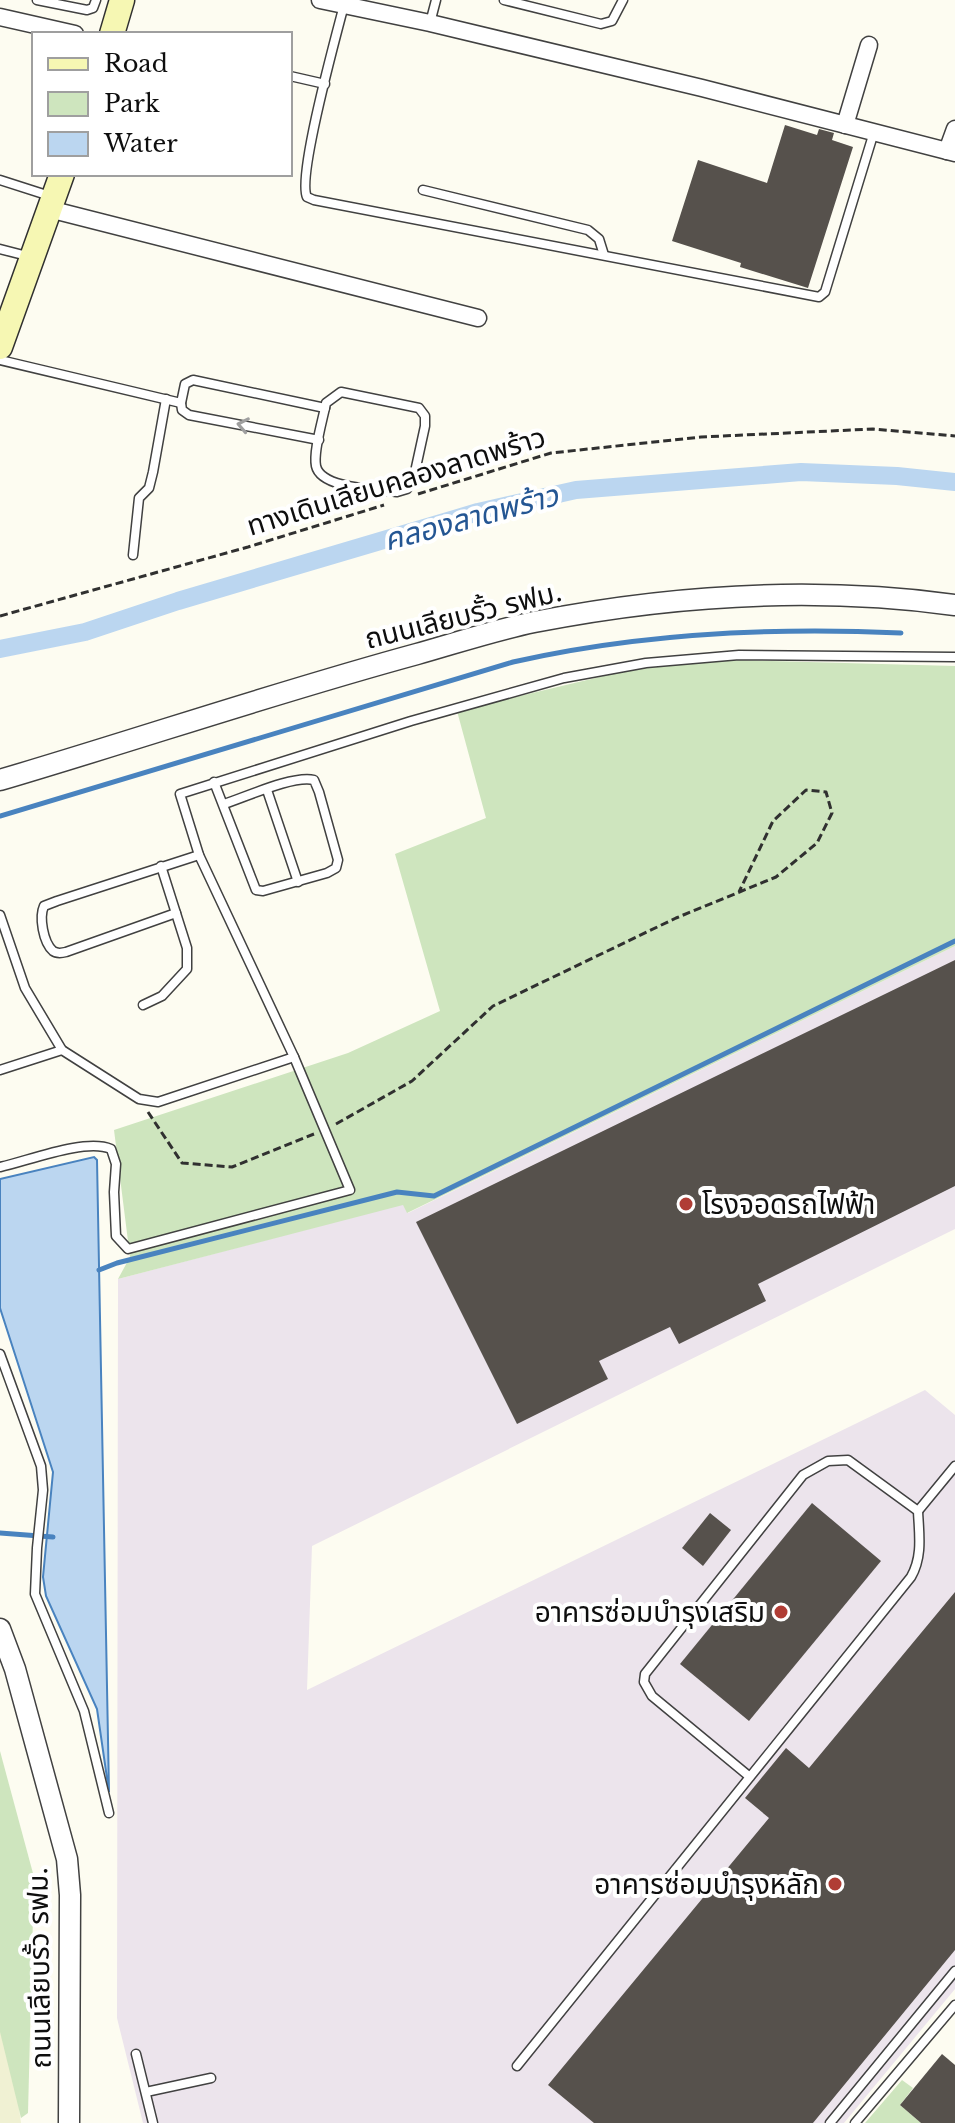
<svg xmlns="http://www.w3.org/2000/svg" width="955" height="2123" viewBox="0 0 955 2123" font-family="'Libre Baskerville','Noto Sans Thai',serif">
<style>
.industrial{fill:#ece4ec}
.farmland{fill:#f0f1d3}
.green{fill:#cee5be}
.water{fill:#bbd6f0;stroke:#4983bf;stroke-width:2}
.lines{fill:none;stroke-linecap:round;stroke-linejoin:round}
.stream{stroke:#4983bf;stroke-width:5}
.canal{stroke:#bbd6f0;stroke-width:18}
.building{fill:#56514c}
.service-casing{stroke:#414141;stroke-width:11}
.minor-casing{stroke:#414141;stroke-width:19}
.tertiary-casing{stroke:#414141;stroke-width:23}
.secondary-casing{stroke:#303030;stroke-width:27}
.path{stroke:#303030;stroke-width:3;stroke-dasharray:8 4;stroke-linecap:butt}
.service{stroke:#fff;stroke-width:8}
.minor{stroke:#fff;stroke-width:16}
.tertiary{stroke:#fff;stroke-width:20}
.secondary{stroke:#f6f7b3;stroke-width:24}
.oneway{stroke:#9f9f9f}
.poi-dot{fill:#b03d35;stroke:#fff;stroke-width:3}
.labels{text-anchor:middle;stroke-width:8;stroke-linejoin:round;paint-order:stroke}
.street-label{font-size:28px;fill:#0e0e0e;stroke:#fff}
.poi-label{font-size:28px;fill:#0e0e0e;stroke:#fff;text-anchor:end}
.water-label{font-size:30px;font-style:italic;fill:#245693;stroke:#fff}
</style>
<rect width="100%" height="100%" fill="#fdfcf1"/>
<!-- industrial -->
<polygon class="industrial" points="955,946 955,1229 312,1546 307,1690 925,1390 955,1415 955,1989 844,2123 143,2123 117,2018 118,1279 403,1204 408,1213"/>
<!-- farmland -->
<polygon class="farmland" points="0,2023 17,2094 21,2123 0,2123"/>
<!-- green -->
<g class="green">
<polygon points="737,660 955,666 955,946 407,1213 403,1205 118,1279 130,1257 114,1130 348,1053 440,1011 395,854 486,818 457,711 646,666"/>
<polygon points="0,1751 34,1877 28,2113 21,2118 0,2032"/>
<polygon points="902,2080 913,2088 900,2105 921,2123 865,2123"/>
</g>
<!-- water -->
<polygon class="water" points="94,1157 97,1160 109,1792 97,1709 46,1596 43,1577 53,1472 0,1308 0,1179"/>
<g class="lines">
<!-- stream -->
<g class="stream">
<path d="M0,816l513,-154c128,-29 258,-35 388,-29"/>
<polyline points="99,1270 117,1263 397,1192 434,1196 955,941"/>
<polyline points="0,1533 53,1537"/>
</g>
<!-- canal -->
<polyline class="canal" points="0,649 85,632 178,601 478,512 576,490 801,472 897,476 955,482"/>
</g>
<!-- building -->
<g class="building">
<polygon points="785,125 817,135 819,129 834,133 832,140 853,147 808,288 740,267 741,263 672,241 698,160 767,183"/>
<polygon points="955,960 955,1186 758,1284 766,1301 679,1344 670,1327 599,1361 608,1379 517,1424 416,1222"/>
<polygon points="812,1503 881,1561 749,1721 680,1664"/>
<polygon points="710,1513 731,1530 703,1566 682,1548"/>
<polygon points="955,1592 955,1950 813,2123 594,2123 548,2085 769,1818 745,1798 786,1748 809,1768"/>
<polygon points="942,2054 955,2065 955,2123 921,2123 900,2105"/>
</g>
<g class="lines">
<defs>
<g id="service">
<polyline points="37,0 87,10 93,8 96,0"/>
<polyline points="504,0 601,24 612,21 623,0"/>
<path d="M344,5c-8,31 -47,172 -37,192l7,3 505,97 6,-5 49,-160"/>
<polyline points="430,23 436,0"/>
<polyline points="290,76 325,84"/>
<polyline points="0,180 53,197"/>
<polyline points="423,190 588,230 599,239 604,255"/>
<polyline points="0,249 31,257"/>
<polyline points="0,360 181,403"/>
<path d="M341,392l78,16 6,8v10l-12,55 -6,8 -10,3c-20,-3 -76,-3 -81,-26 -3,-15 7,-47 10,-63z"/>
<polyline points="319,440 189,415 182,410 181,403 185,384 193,380 325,408"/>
<polyline points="133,555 139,498 149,488 153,472 166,399"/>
<path d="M214,782l42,108 7,1 64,-18 9,-5 2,-8 -19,-68 -5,-12c-21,-5 -68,17 -90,24"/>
<polyline points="267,790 298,882"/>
<path d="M176,913l-110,39c-4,1 -9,2 -13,-1 -10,-9 -14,-34 -9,-45l13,-5 142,-46"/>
<polyline points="0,915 25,988 62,1050 139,1099 158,1102 294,1057"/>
<polyline points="143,1005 162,996 187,969 187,948 161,866"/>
<polyline points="0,1070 62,1050"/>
<path d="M0,1167c28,-6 85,-29 111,-18l5,15 -2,28 2,44 12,13 222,-59 -56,-133 -95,-202 -19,-61 231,-73 153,-43 82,-15 93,-8 216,2"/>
<polyline points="0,1354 41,1466 43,1490 37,1548 35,1594 84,1711 109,1813"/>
<polyline points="918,1511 955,1466"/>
<polyline points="136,2054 153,2123"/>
<path d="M517,2066l394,-489c12,-21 8,-43 7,-66l-70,-51 -20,1 -25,14 -158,199 -1,8 8,14 98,81"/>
<polyline points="146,2092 211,2078"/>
<polyline points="830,2123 955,1971"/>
<polyline points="855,2123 955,2005"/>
</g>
<g id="minor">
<polyline points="320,0 430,23 702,88 955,153"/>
<polyline points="0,17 75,34"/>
<polyline points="845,125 869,45"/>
<polyline points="947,151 955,129"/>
<polyline points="49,209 478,318"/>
</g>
<g id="tertiary">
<path d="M0,780c139,-41 277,-88 417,-126 39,-11 78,-24 117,-32 138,-27 281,-36 421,-17"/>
<polyline points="0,1629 15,1669 67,1859 70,1895 69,2123"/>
</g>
<g id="secondary">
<polyline points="112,34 122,0"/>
<polyline points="0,347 62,174"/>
</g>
</defs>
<!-- service casing -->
<use href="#service" class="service-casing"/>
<!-- minor casing -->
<use href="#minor" class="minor-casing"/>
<!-- tertiary casing -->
<use href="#tertiary" class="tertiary-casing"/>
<!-- secondary casing -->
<use href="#secondary" class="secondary-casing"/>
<!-- path -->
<g class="path">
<polyline points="418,494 551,453 701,437 873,429 955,436"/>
<polyline points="0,616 248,547 384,505"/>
<polyline points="148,1112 182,1163 232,1167 314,1134"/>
<polyline points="336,1124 412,1081 493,1006 676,918 776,877 817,843 832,813 826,792 806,790 773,821 739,892"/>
</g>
<!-- service -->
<use href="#service" class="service"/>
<!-- minor -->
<use href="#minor" class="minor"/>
<!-- tertiary -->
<use href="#tertiary" class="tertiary"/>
<!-- secondary -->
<use href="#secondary" class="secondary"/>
</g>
<!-- one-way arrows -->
<defs><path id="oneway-chevron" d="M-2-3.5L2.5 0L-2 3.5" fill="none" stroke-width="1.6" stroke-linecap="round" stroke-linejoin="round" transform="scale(2)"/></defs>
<use class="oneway" href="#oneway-chevron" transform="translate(243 425) rotate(-169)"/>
<!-- markers -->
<g class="poi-dot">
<circle cx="686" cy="1204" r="8"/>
<circle cx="781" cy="1612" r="8"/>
<circle cx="835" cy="1884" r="8"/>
</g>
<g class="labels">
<!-- street labels -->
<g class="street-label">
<text transform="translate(396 481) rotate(-17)" y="10">ทางเดินเลียบคลองลาดพร้าว</text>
<text transform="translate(463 615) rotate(-14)" y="10">ถนนเลียบรั้ว รฟม.</text>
<text transform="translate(39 1968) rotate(-91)" y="10">ถนนเลียบรั้ว รฟม.</text>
</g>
<!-- poi labels -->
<g class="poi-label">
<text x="702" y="1214" text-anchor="start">โรงจอดรถไฟฟ้า</text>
<text x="765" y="1622">อาคารซ่อมบำรุงเสริม</text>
<text x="819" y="1894">อาคารซ่อมบำรุงหลัก</text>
</g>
<!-- water labels -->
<g class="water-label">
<text transform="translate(471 518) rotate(-15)" y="10">คลองลาดพร้าว</text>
</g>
</g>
<!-- legend -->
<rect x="32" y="32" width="260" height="144" fill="#ffffff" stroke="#9f9f9f" stroke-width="2"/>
<rect x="48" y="58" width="40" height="12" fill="#f6f7b3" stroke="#9f9f9f" stroke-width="2"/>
<text x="104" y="72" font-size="24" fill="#0e0e0e">Road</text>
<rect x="48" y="92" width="40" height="24" fill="#cee5be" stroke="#9f9f9f" stroke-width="2"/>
<text x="104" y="112" font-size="24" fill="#0e0e0e">Park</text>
<rect x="48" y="132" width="40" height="24" fill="#bbd6f0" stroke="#9f9f9f" stroke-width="2"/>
<text x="104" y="152" font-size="24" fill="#0e0e0e">Water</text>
</svg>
